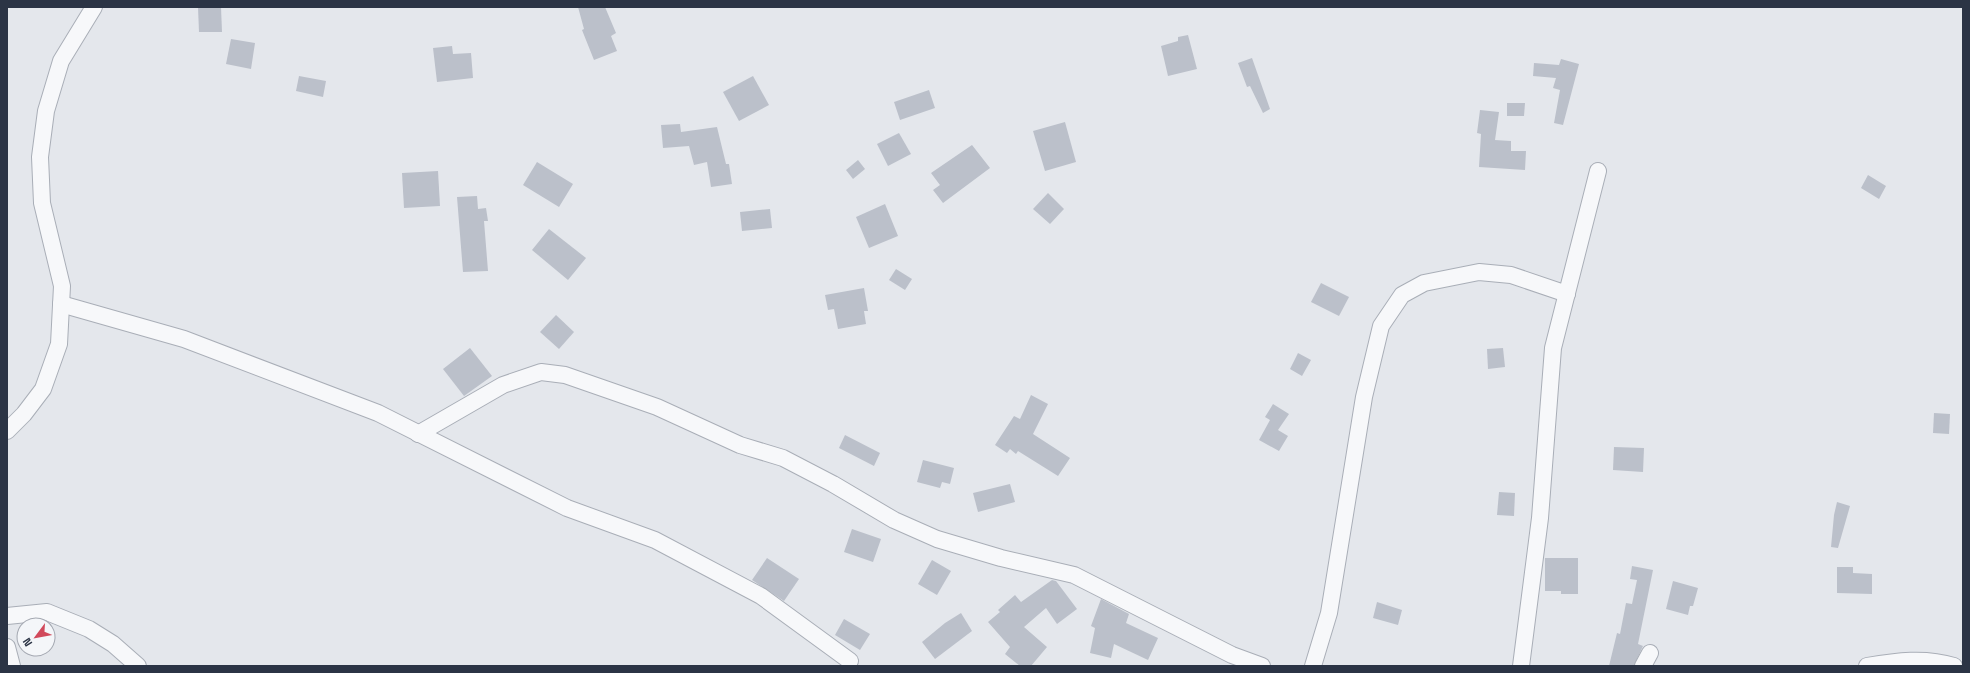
<svg xmlns="http://www.w3.org/2000/svg" width="1970" height="673" viewBox="0 0 1970 673" font-family="'Space Grotesk',sans-serif">
<style>
.building{fill:#bbc0ca}
.lines{fill:none;stroke-linecap:round;stroke-linejoin:round}
.minor-casing{stroke:#a9aeb7;stroke-width:18}
.minor{stroke:#f7f8fa;stroke-width:16}
</style>
<rect width="100%" height="100%" fill="#e4e7ec"/>
<!-- building -->
<g class="building">
<polygon points="198,7 221,7 222,32 199,32"/>
<polygon points="578,7 605,7 616,33 611,36 617,51 594,60 582,30 584,29"/>
<polygon points="1188,35 1197,69 1168,76 1161,46 1178,41 1178,37"/>
<polygon points="231,39 255,43 251,69 226,64"/>
<polygon points="452,46 453,54 471,53 473,78 437,82 433,48"/>
<polygon points="1252,58 1270,109 1263,113 1250,86 1247,87 1238,63"/>
<polygon points="1561,59 1579,64 1563,125 1554,123 1560,90 1553,88 1556,78 1533,76 1534,63 1559,65"/>
<polygon points="299,76 326,81 323,97 296,91"/>
<polygon points="753,76 769,105 739,121 723,92"/>
<polygon points="929,90 935,108 900,120 894,102"/>
<polygon points="1507,103 1525,103 1524,116 1507,116"/>
<polygon points="1480,110 1499,112 1495,140 1511,141 1511,151 1526,151 1525,170 1479,167 1481,134 1477,133"/>
<polygon points="1065,122 1076,162 1045,171 1033,131"/>
<polygon points="680,124 681,132 717,127 726,164 729,164 732,184 711,187 707,162 694,165 689,146 663,148 661,125"/>
<polygon points="899,133 911,154 888,166 877,144"/>
<polygon points="972,145 990,168 943,203 933,190 940,185 931,173"/>
<polygon points="858,160 865,169 853,179 846,170"/>
<polygon points="537,162 573,184 559,207 523,185"/>
<polygon points="438,171 440,206 404,208 402,173"/>
<polygon points="1868,175 1886,186 1879,199 1861,188"/>
<polygon points="1048,193 1064,209 1050,224 1033,209"/>
<polygon points="477,196 478,209 486,208 488,221 484,221 488,271 463,272 457,197"/>
<polygon points="885,204 898,236 869,248 856,217"/>
<polygon points="770,209 772,228 742,231 740,212"/>
<polygon points="549,229 586,258 568,280 532,250"/>
<polygon points="896,269 912,279 905,290 889,280"/>
<polygon points="1321,283 1349,297 1339,316 1311,302"/>
<polygon points="864,288 868,311 864,311 866,324 838,329 834,309 828,310 825,295"/>
<polygon points="556,315 574,332 559,349 540,332"/>
<polygon points="470,348 492,376 464,396 443,369"/>
<polygon points="1503,348 1505,367 1488,369 1487,349"/>
<polygon points="1298,353 1311,360 1302,376 1290,369"/>
<polygon points="1031,395 1048,404 1033,434 1070,458 1058,476 1018,451 1016,454 1010,449 1007,453 995,445 1014,416 1020,419"/>
<polygon points="1273,404 1289,414 1278,430 1288,436 1279,451 1259,440 1270,420 1265,417"/>
<polygon points="1934,413 1950,414 1949,434 1933,433"/>
<polygon points="845,435 880,453 874,466 839,448"/>
<polygon points="1614,447 1644,448 1643,472 1613,470"/>
<polygon points="923,460 954,468 950,484 942,482 940,488 917,482"/>
<polygon points="1010,484 1015,502 978,512 973,493"/>
<polygon points="1499,492 1515,493 1514,516 1497,515"/>
<polygon points="1837,502 1850,506 1838,548 1831,547 1834,515"/>
<polygon points="852,529 881,539 873,562 844,552"/>
<polygon points="767,558 799,579 784,601 752,580"/>
<polygon points="1545,558 1578,558 1578,594 1561,594 1561,591 1545,591"/>
<polygon points="932,560 951,571 937,595 918,584"/>
<polygon points="1632,566 1653,570 1638,644 1643,646 1642,648 1634,666 1609,666 1617,633 1620,634 1626,603 1632,604 1637,580 1630,579"/>
<polygon points="1837,567 1853,567 1853,573 1872,574 1872,594 1837,593"/>
<polygon points="1052,580 1056,581 1077,609 1057,624 1046,608 1024,627 1047,647 1031,666 1020,666 1005,654 1010,647 988,622 1000,612 998,610 1015,595 1021,602"/>
<polygon points="1673,581 1698,588 1693,606 1690,606 1688,615 1666,609"/>
<polygon points="1101,599 1129,614 1126,623 1158,638 1148,660 1114,644 1111,658 1090,653 1095,628 1091,626"/>
<polygon points="1377,602 1402,610 1398,625 1373,618"/>
<polygon points="961,613 972,631 935,659 922,642 945,623"/>
<polygon points="844,619 870,634 860,650 835,635"/>
</g>
<g class="lines">
<defs>
<g id="minor">
<polyline points="61,304 184,339 378,413 567,508 655,540 761,596 850,661"/>
<polyline points="7,431 24,414 43,389 59,344 62,286 42,203 40,157 46,111 61,61 94,7"/>
<polyline points="418,434 503,385 541,372 565,375 657,407 740,445 783,458 833,484 894,520 937,539 1001,558 1074,575 1232,655 1262,666"/>
<polyline points="7,616 47,612 89,629 113,644 138,666"/>
<polyline points="7,647 12,666"/>
<polyline points="1313,666 1329,613 1364,397 1381,326 1402,295 1424,283 1479,272 1511,275 1567,294"/>
<polyline points="1521,666 1540,518 1553,348 1598,171"/>
<polyline points="1643,666 1650,653"/>
<path d="M1867,666c29,-5 58,-9 87,0"/>
</g>
</defs>
<!-- minor casing -->
<use href="#minor" class="minor-casing"/>
<!-- minor -->
<use href="#minor" class="minor"/>
</g>
<!-- border -->
<rect width="1970" height="673" fill="none" stroke="#2b3445" stroke-width="16"/>
<!-- north arrow -->
<g transform="translate(36 637) rotate(238)"><circle r="19" fill="#f4f6f9" stroke="#a4a8b1"/>
<path d="M0-3L7 15L0 10L-7 15Z" fill="#d1495b"/>
<text y="-6" font-size="11" font-weight="bold" text-anchor="middle" fill="#2b3445">N</text>
</g>
</svg>
